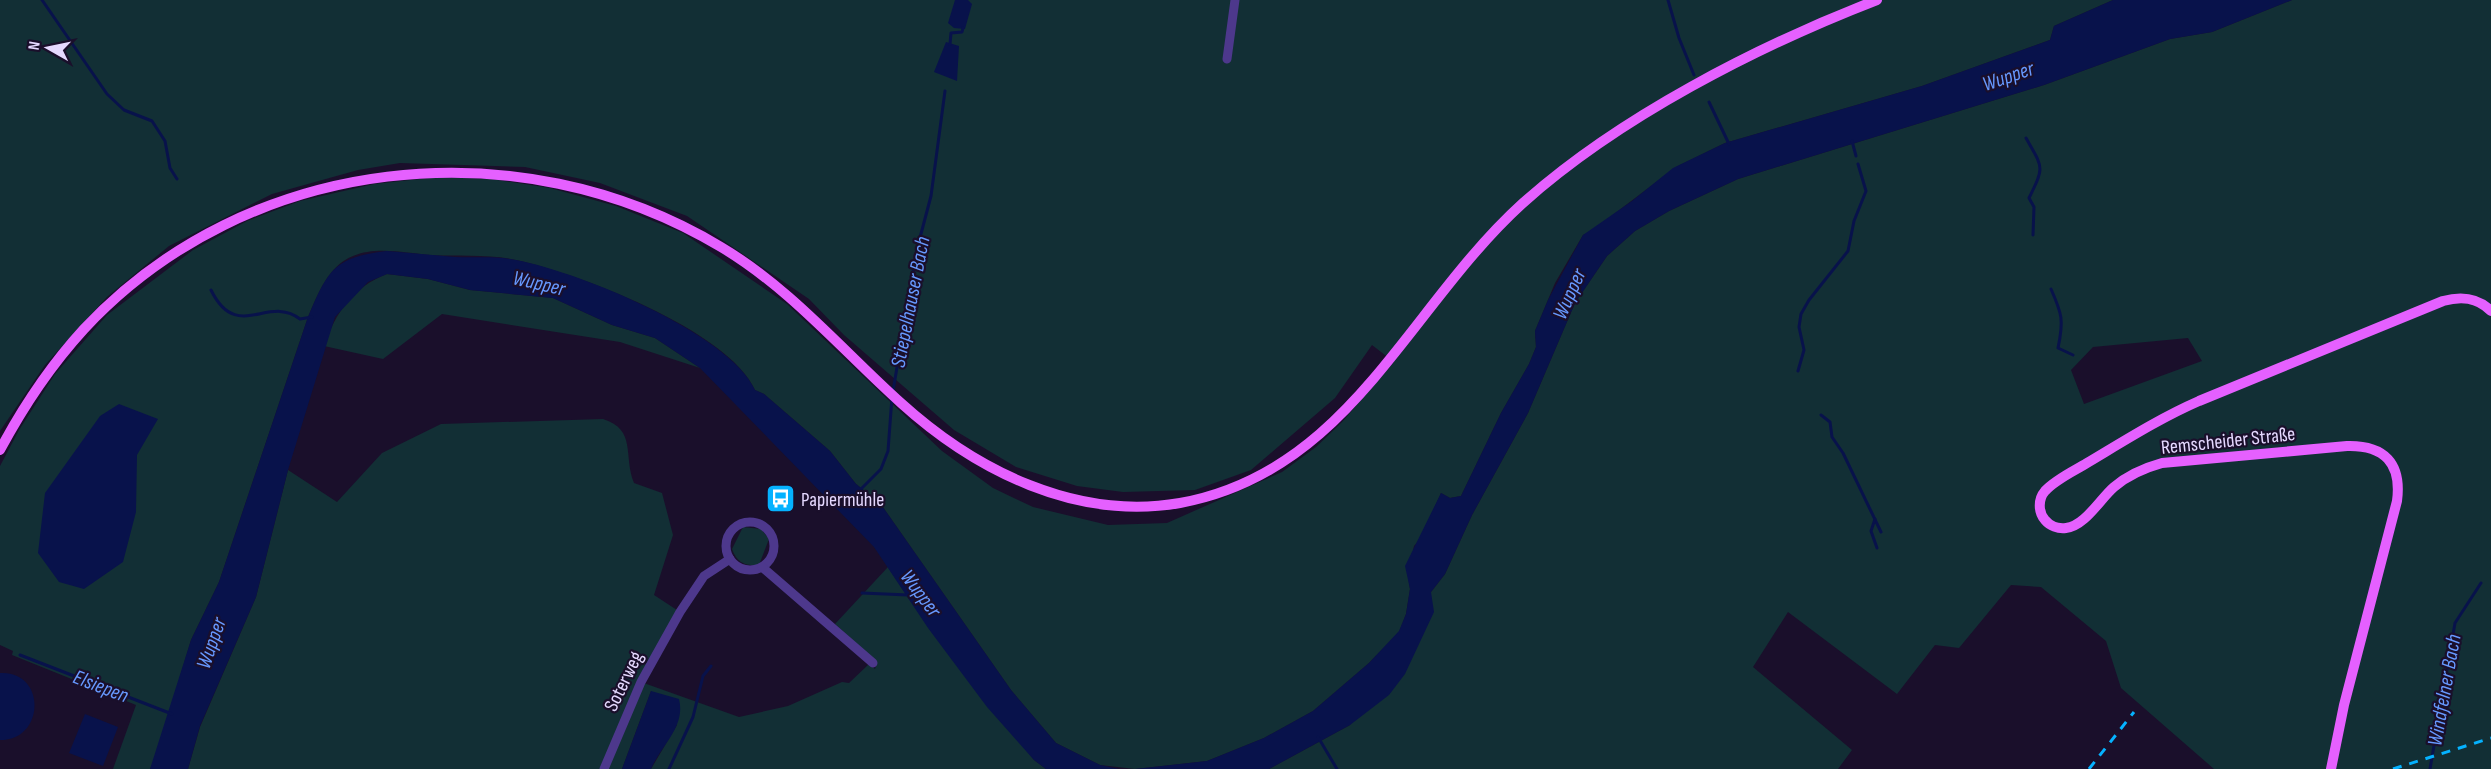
<svg xmlns="http://www.w3.org/2000/svg" width="2491" height="769" viewBox="0 0 2491 769" font-family="'Sofia Sans Condensed',sans-serif">
<style>
.green{fill:#122f35;fill-rule:evenodd}
.water{fill:#08124b}
.lines{fill:none;stroke-linecap:round;stroke-linejoin:round}
.stream{stroke:#08124b;stroke-width:3}
.minor{stroke:#4d388c;stroke-width:9}
.major{stroke:#e560ff;stroke-width:10}
.rail{stroke:#05b2ff;stroke-width:3;stroke-dasharray:9 8;stroke-linecap:butt}
.labels{text-anchor:middle;stroke-width:4.5;stroke-linejoin:round;paint-order:stroke}
.street-label{font-size:20px;fill:#e5d9ff;stroke:#1a0f2b}
.poi-label{font-size:20px;fill:#e5d9ff;stroke:#1a0f2b;text-anchor:start}
.water-label{font-size:21px;font-style:italic;fill:#6799ff;stroke:#1a0f2b}
</style>
<rect width="100%" height="100%" fill="#1a0f2b"/>
<!-- green -->
<g class="green">
<path d="M0,0h2113l-59,26 -4,14 -128,46 -197,57 -49,24 -83,63 -10,5 -28,48 -20,48 1,16 -7,17 -28,49 -40,83 -11,2 -9,-5 -20,45 -7,8 -6,31 2,12 -4,25 -7,18 -30,31 -56,48 -49,27 -57,23 -72,8 -35,-4 -44,-22 -45,-53 -131,-187 -24,-19 -26,-33 -66,-57 -9,-4c-26,-60 -182,-119 -244,-131 -27,-5 -54,-2 -81,-4 -24,-2 -54,-9 -77,1 -25,10 -35,38 -45,61l-89,265 -28,58 -35,117 -6,12h-37l23,-64 -124,-50 1,-4 -13,-6v-179l19,-36 36,-56 52,-59 86,-65 54,-29 53,-20 74,-17 64,-7 53,2 59,9 66,18 67,27 104,71 155,147 51,37 40,19 75,18 59,-2 115,-51 34,-25 26,-25 52,-60 -22,-17 -37,53 -84,72 -56,20 -72,2 -46,-6 -61,-19 -62,-37 -110,-95 -35,-36 -122,-83 -87,-33 -75,-16 -125,-4 -42,7 -86,24 -103,52 -62,51 -62,68 -45,66z"/>
<path d="M2292,0h199v769h-277l-93,-81 -15,-47 -65,-54 -30,-2 -52,63 -24,-3 -38,49 -109,-82 -35,55 99,83 -14,19h-569l81,-44 81,-133 14,-18 27,-59 56,-102 47,-110 32,-47 28,-25 34,-20 69,-32 306,-94 126,-46 42,-7zM2188,338l14,23 -118,43 -13,-34 22,-23z"/>
<path d="M387,274l41,5 42,11 83,8 59,27 43,13 45,30 -80,-26 -178,-28 -59,45 -59,-13c12,-34 29,-59 63,-72z"/>
<path d="M603,419c34,11 20,36 31,64l28,10 11,42 -19,60 26,17 -39,70 98,35 49,-11 54,-24 7,1 20,-19 6,5 2,-7 -42,-38 53,-57 23,35 123,158 12,9h-395l26,-44 -26,-34 -29,78h-434l12,-42 56,-130 32,-127 49,32 45,-49 59,-29z"/>
<path d="M743,527l18,2 8,10 -10,26c-14,1 -22,-2 -27,-16z"/>
</g>
<!-- water -->
<g class="water">
<polygon points="955,0 968,0 972,4 965,29 954,28 948,23"/>
<polygon points="2113,0 2292,0 2212,32 2170,39 2044,85 1738,179 1669,211 1635,231 1607,256 1575,303 1528,413 1472,515 1445,574 1431,592 1434,612 1405,674 1389,695 1350,725 1269,769 1135,769 1207,761 1264,738 1313,711 1369,663 1399,631 1406,614 1410,589 1405,566 1441,493 1450,498 1461,496 1501,413 1529,364 1536,347 1535,331 1548,300 1583,235 1632,201 1673,168 1725,143 1922,86 2050,40 2054,26"/>
<polygon points="946,42 959,46 957,81 934,72"/>
<path d="M387,251c23,2 46,4 68,6 18,1 36,-1 55,2 60,9 219,73 245,131l9,4 66,57 26,33 24,19 131,187 45,53 44,22 19,4h-73l-12,-9 -47,-53 -59,-79 -54,-81 -174,-179 -45,-30 -43,-13 -59,-27 -83,-8 -42,-11 -41,-5 -19,8 -33,35 -47,153 -32,127 -56,129 -12,43h-38l41,-129 28,-58 89,-265c20,-47 26,-60 79,-66z"/>
<polygon points="119,404 158,419 137,455 136,512 123,562 84,589 59,582 38,553 45,493 100,416"/>
<path d="M0,673c46,-3 46,67 0,67z"/>
<path d="M651,691l28,8c7,28 -18,46 -28,70h-29z"/>
<polygon points="85,714 118,727 103,766 69,753"/>
</g>
<g class="lines">
<!-- stream -->
<g class="stream">
<polyline points="42,0 107,94 124,110 152,121 165,141 170,168 177,179"/>
<polyline points="1668,0 1679,38 1694,75"/>
<polyline points="950,44 951,33 962,32 963,28"/>
<polyline points="1709,102 1729,144"/>
<path d="M2026,138c17,30 19,28 3,60l5,9 -1,28"/>
<polyline points="1852,141 1856,156"/>
<path d="M2051,289c11,25 13,31 7,59l15,7"/>
<path d="M211,290c26,53 57,4 89,29l12,-2"/>
<polyline points="1798,371 1804,350 1799,327 1801,314 1809,300 1848,251 1854,221 1866,191 1858,164"/>
<polyline points="893,391 917,249 931,196 945,91"/>
<polyline points="1821,415 1830,422 1832,437 1843,453 1881,532"/>
<polyline points="859,491 881,469 888,451 892,397"/>
<polyline points="1875,519 1871,531 1877,548"/>
<polyline points="862,593 908,595"/>
<polyline points="20,655 172,714"/>
<polyline points="1318,737 1337,769"/>
<polyline points="669,769 693,717 703,676 711,666"/>
<polyline points="2430,769 2455,623 2481,583"/>
</g>
<!-- minor -->
<g class="minor">
<polyline points="1227,59 1235,0"/>
<circle cx="750" cy="546" r="24"/>
<polyline points="762,567 873,663"/>
<polyline points="604,769 641,682 680,612 704,576 730,559"/>
</g>
<!-- major -->
<g class="major">
<path d="M0,450c23,-43 51,-85 84,-121 163,-175 434,-204 637,-82 69,41 121,103 180,156 75,68 176,118 279,100 170,-31 227,-195 343,-300 96,-86 235,-157 354,-203"/>
<path d="M2331,769l13,-64 53,-204c5,-38 -13,-56 -50,-55l-185,17c-18,5 -34,12 -48,24 -14,12 -29,39 -48,41 -8,1 -16,-2 -21,-8 -7,-8 -7,-21 0,-29 11,-12 29,-20 42,-28 37,-22 73,-45 112,-62l244,-100c18,-5 34,-4 48,10"/>
</g>
<!-- rail -->
<g class="rail">
<polyline points="2089,769 2134,712"/>
<polyline points="2393,769 2491,738"/>
</g>
</g>
<!-- icons -->
<defs>
<symbol id="bus-square" viewBox="-11 -11 22 22"><rect x="-9" y="-9" width="18" height="18" rx="4" fill="#05b2ff" stroke="#1a0f2b"/><path d="M-5-6H5V4H4V6H2V4H-2V6H-4V4H-5ZM-3.5-4V0h7V-4ZM-3.5 1.2v1.5H-2V1.2ZM2 1.2v1.5H3.5V1.2Z" fill="#fff"/></symbol>
</defs>
<g fill-rule="evenodd">
<use href="#bus-square" x="764" y="482" width="33" height="33"/>
</g>
<g class="labels">
<!-- street labels -->
<g class="street-label">
<text transform="translate(2228 440) rotate(-6)" y="7">Remscheider Straße</text>
<text transform="translate(623 681) rotate(-64)" y="7">Soterweg</text>
</g>
<!-- poi labels -->
<g class="poi-label">
<text x="801" y="506">Papiermühle</text>
</g>
<!-- water labels -->
<g class="water-label">
<text transform="translate(2008 76) rotate(-19)" y="7">Wupper</text>
<text transform="translate(539 283) rotate(13)" y="7">Wupper</text>
<text transform="translate(1569 294) rotate(-66)" y="7">Wupper</text>
<text transform="translate(910 302) rotate(-79)" y="7">Stiepelhauser Bach</text>
<text transform="translate(921 593) rotate(53)" y="7">Wupper</text>
<text transform="translate(211 643) rotate(-71)" y="7">Wupper</text>
<text transform="translate(101 686) rotate(21)" y="7">Elsiepen</text>
<text transform="translate(2444 690) rotate(-80)" y="7">Windfelner Bach</text>
</g>
</g>
<!-- north arrow -->
<g transform="translate(48 48) rotate(279)" stroke="#1a0f2b" stroke-width="4.5" paint-order="stroke">
<path d="M0-4.5L10 22L0 15L-10 22Z" fill="#e5d9ff"/>
<text y="-9" font-size="16" font-weight="bold" text-anchor="middle" fill="#e5d9ff">N</text>
</g>
</svg>
